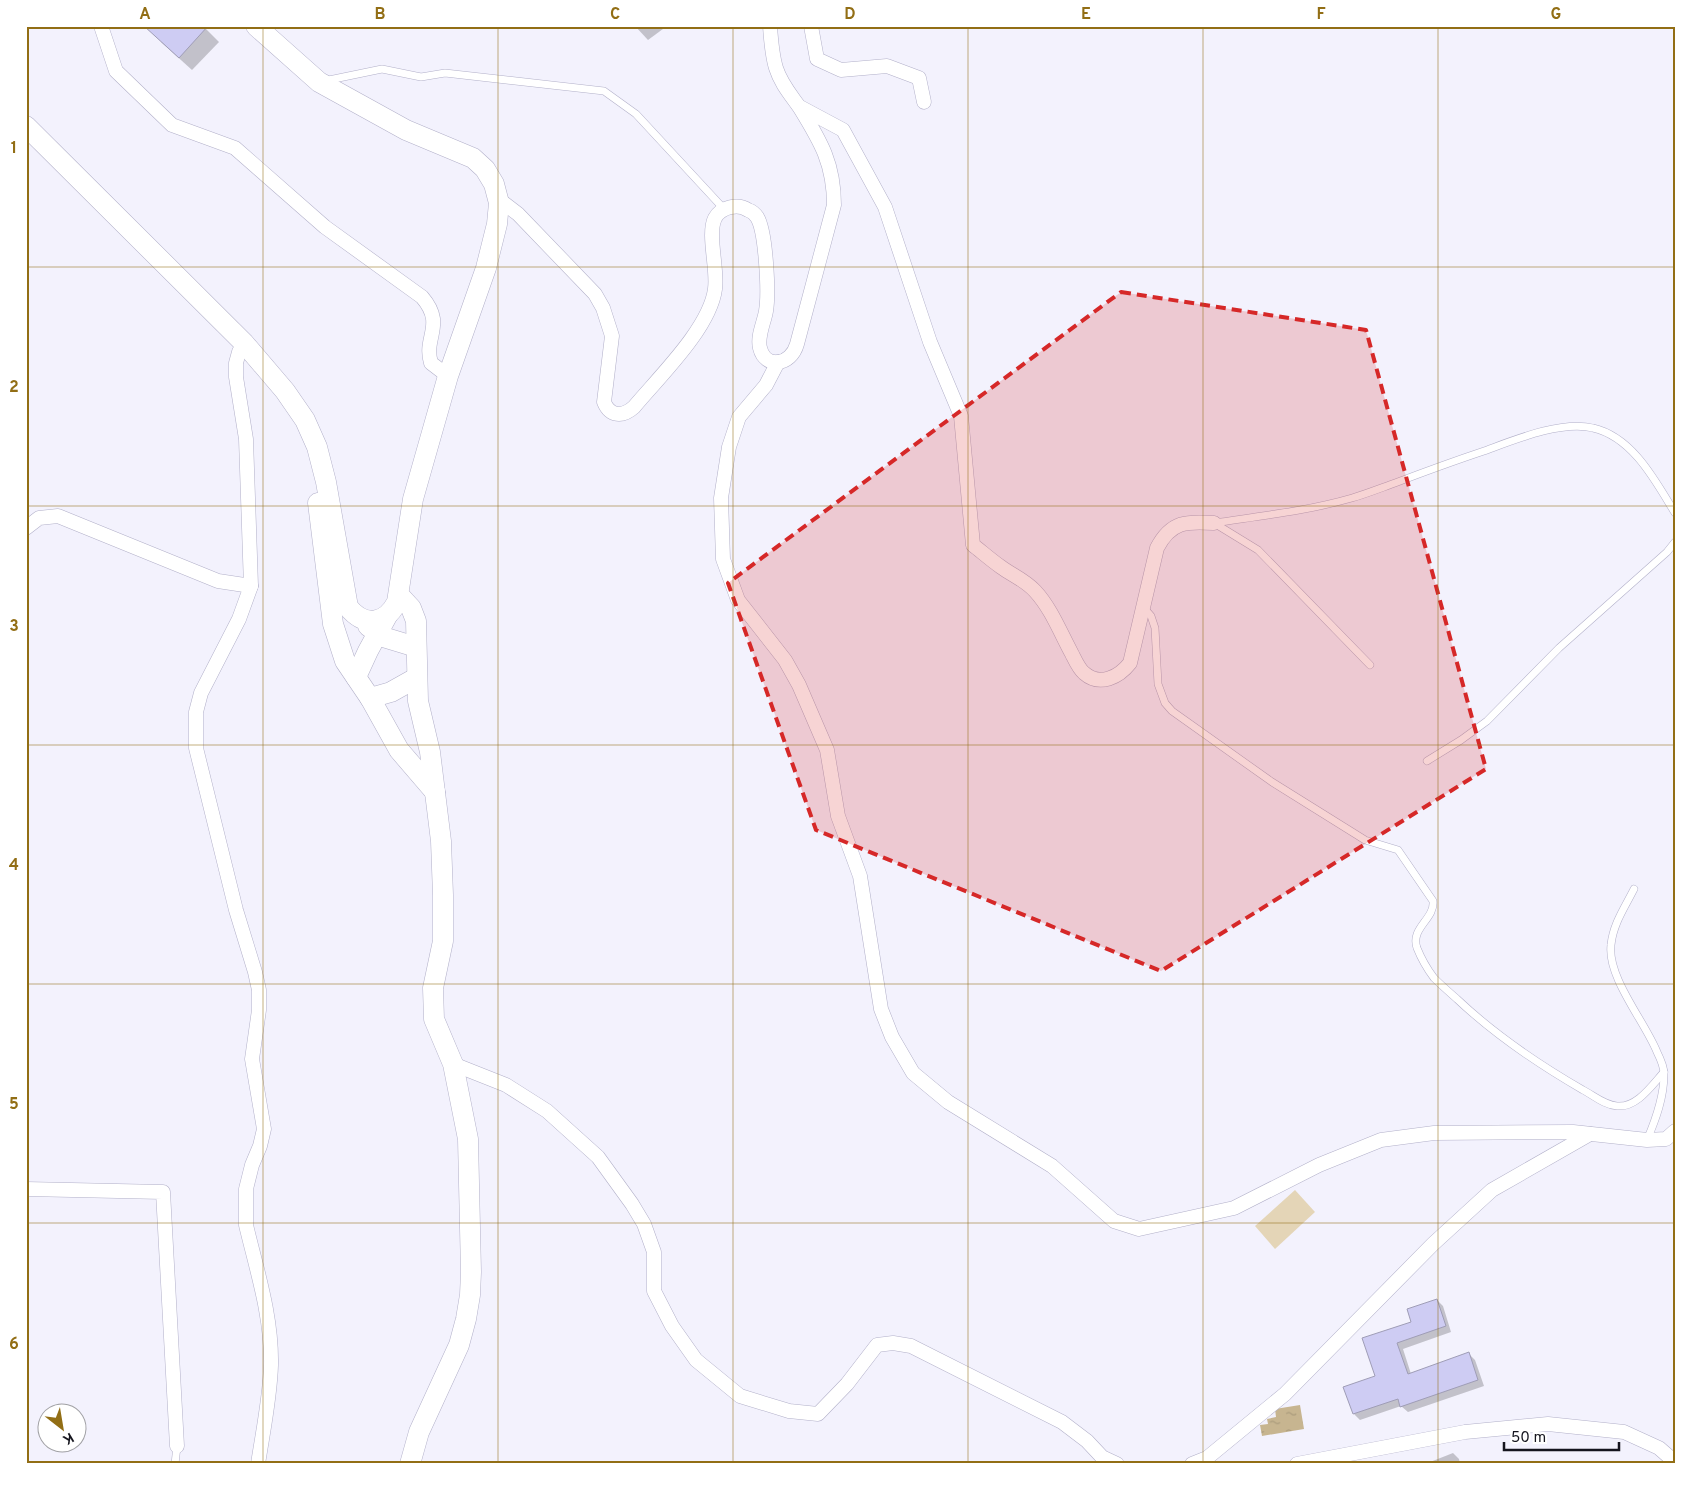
<svg xmlns="http://www.w3.org/2000/svg" width="1701" height="1490" viewBox="0 0 1701 1490" font-family="Overpass,sans-serif">
<style>
.pitch{fill:#e4d5b7}
.water{fill:url(#water-ripples)}
.shadow{fill:#0003}
.building{fill:#ceccf3;stroke:#9f9db6}
.lines{fill:none;stroke-linecap:round;stroke-linejoin:round}
.lane-casing{stroke:#b2b0c9;stroke-width:8}
.street-casing{stroke:#b2b0c9;stroke-width:15}
.secondary-casing{stroke:#b2b0c9;stroke-width:21}
.lane{stroke:#fff;stroke-width:7}
.street{stroke:#fff;stroke-width:14}
.secondary{stroke:#fff;stroke-width:20}
.marked{fill:#d62828;fill-opacity:0.2;stroke:#d62828;stroke-width:4;stroke-dasharray:10 6;stroke-linejoin:round}
.grid{fill:none;stroke:#926e15;stroke-width:1;stroke-opacity:0.55}
.neatline{fill:none;stroke:#926e15;stroke-width:2}
.grid-label{font-size:16px;text-anchor:middle;font-weight:bold;fill:#926e15}
</style>
<defs>
<pattern id="water-ripples" width="26" height="14" patternUnits="userSpaceOnUse" patternTransform="scale(1.25)"><rect width="26" height="14" fill="#c7b590"/><path d="M2 4q2-2 4 0t4 0M15 11q2-2 4 0t4 0" fill="none" stroke="#aa9b7c"/></pattern>
</defs>
<rect width="100%" height="100%" fill="#f3f2fd"/>
<!-- pitch -->
<polygon class="pitch" points="1295,1190 1315,1212 1275,1249 1255,1226"/>
<!-- water -->
<polygon class="water" points="1300,1405 1304,1429 1262,1436 1260,1425 1268,1424 1267,1419 1276,1417 1275,1409"/>
<!-- shadow -->
<g class="shadow">
<polygon points="203,26 219,42 192,70 161,42"/>
<polygon points="635,26 667,26 648,40"/>
<polygon points="1437,1300 1443,1306 1451,1332 1403,1349 1411,1374 1469,1354 1475,1360 1484,1386 1408,1412 1401,1406 1360,1420 1354,1414 1377,1377 1364,1339 1413,1322"/>
<polygon points="1453,1453 1459,1459 1460,1464 1425,1464"/>
</g>
<!-- building -->
<g class="building">
<polygon points="144,26 208,26 179,58"/>
<polygon points="1437,1299 1446,1326 1397,1343 1408,1374 1469,1352 1478,1380 1400,1407 1398,1399 1353,1414 1343,1387 1375,1376 1362,1338 1411,1322 1407,1309"/>
</g>
<g class="lines">
<defs>
<g id="lane">
<polyline points="324,81 382,69 421,77 445,73 604,91 636,114 724,209"/>
<path d="M1214,523c46,-7 93,-12 138,-25 14,-4 29,-10 43,-15 29,-11 59,-22 89,-32 30,-11 78,-31 109,-23 40,9 63,54 82,85"/>
<polyline points="1214,523 1258,550 1370,665"/>
<path d="M1144,608l7,8 4,12 3,56 7,19 7,8 100,71 93,58 33,10 35,51c2,18 -23,27 -16,47 4,10 11,22 17,30 7,7 15,14 23,21 37,35 81,65 126,91 10,5 21,15 34,16 20,2 35,-21 47,-34"/>
<polyline points="1427,761 1461,740 1487,721 1559,648 1667,552 1675,542"/>
<path d="M1634,889c-9,18 -21,35 -23,56 -4,32 34,77 46,107 3,6 7,15 7,22 0,23 -8,45 -17,66"/>
<polyline points="175,1464 177,1446"/>
</g>
<g id="street">
<path d="M101,26l15,45 56,54 63,23 90,79 97,70c24,28 1,40 9,66l17,13"/>
<polyline points="811,26 817,59 841,70 887,66 919,78 924,102"/>
<path d="M800,107l43,23 42,77 45,135 31,74 12,129c9,7 18,15 28,22 11,8 24,13 34,24 16,17 26,43 37,63 3,6 7,15 12,19 16,14 35,4 46,-10l27,-115c14,-27 30,-27 57,-25"/>
<path d="M499,203l6,1 13,10 77,80 8,14 9,28 -8,66c6,15 19,15 30,5 25,-30 76,-79 81,-118 3,-20 -8,-55 0,-71 6,-11 23,-15 33,-8 3,1 7,4 9,7 9,14 12,76 9,94 -2,12 -9,25 -6,37 5,21 31,18 37,-4l37,-139c0,-41 -13,-63 -34,-97 -9,-13 -19,-24 -24,-40 -4,-13 -5,-27 -6,-42"/>
<polyline points="778,362 766,385 739,417 729,447 721,498 723,559 738,600 785,660 799,685 827,750 838,816 860,876 881,1009 892,1037 913,1073 948,1102 1052,1166 1114,1221 1139,1229 1234,1208 1319,1165 1381,1140 1434,1133 1573,1132 1647,1140 1666,1139 1675,1131"/>
<polyline points="26,528 39,518 58,516 218,581 251,586 246,439 236,377 236,363 239,352 244,343"/>
<path d="M251,586l-12,33 -38,74 -5,19v36l40,162 19,62 4,18v20l-7,49 12,70 -4,17 -8,19 -6,24v36c11,46 26,92 25,140 -1,33 -8,66 -13,99"/>
<polyline points="453,1064 506,1085 547,1111 598,1157 632,1204 644,1224 654,1252 654,1291 672,1326 696,1360 740,1396 789,1411 818,1414 847,1384 877,1345 893,1343 911,1346 1062,1422 1087,1441 1102,1457 1117,1464"/>
<polyline points="26,1189 163,1192 177,1446"/>
<polyline points="1192,1464 1207,1458 1285,1394 1433,1244 1492,1190 1590,1134"/>
<polyline points="1297,1464 1465,1432 1548,1424 1624,1432 1659,1448 1675,1462"/>
</g>
<g id="secondary">
<path d="M26,126l218,217 41,48 20,29 12,27 9,35 22,125c16,20 37,18 49,-5l16,-103 35,-123 38,-108 11,-44 2,-21 -5,-19 -9,-15 -12,-11 -67,-28 -87,-48 -63,-56"/>
<polyline points="318,503 333,624 345,661 370,698 399,750 435,792"/>
<polyline points="399,595 411,608 416,621 418,701 430,752 441,841 443,895 443,941 433,988 434,1019 453,1064 468,1139 471,1272 470,1295 466,1319 459,1345 419,1432 410,1464"/>
<polyline points="368,626 383,637 416,647"/>
<polyline points="356,677 368,651 387,616"/>
<polyline points="370,698 391,692 416,678"/>
</g>
</defs>
<!-- lane casing -->
<use href="#lane" class="lane-casing"/>
<!-- street casing -->
<use href="#street" class="street-casing"/>
<!-- secondary casing -->
<use href="#secondary" class="secondary-casing"/>
<!-- lane -->
<use href="#lane" class="lane"/>
<!-- street -->
<use href="#street" class="street"/>
<!-- secondary -->
<use href="#secondary" class="secondary"/>
</g>
<!-- marked area -->
<path class="marked" d="M1121,292l245,38 120,439 -325,202 -345,-141 -88,-247z"/>
<!-- grid -->
<path class="grid" d="M263,26v1438M498,26v1438M733,26v1438M968,26v1438M1203,26v1438M1438,26v1438M26,267h1649M26,506h1649M26,745h1649M26,984h1649M26,1223h1649"/>
<!-- border -->
<rect width="1701" height="1490" fill="none" stroke="#ffffff" stroke-width="55"/>
<!-- north arrow -->
<g transform="translate(62 1428) rotate(149)"><circle r="24" fill="#ffffff" stroke="#a1a1a5"/>
<path d="M0-4L9 19L0 12L-9 19Z" fill="#926e15"/>
<text y="-8" font-size="14" font-weight="bold" text-anchor="middle" fill="#15151e">K</text>
</g>
<!-- scale -->
<path d="M1504 1442v8h115v-8" fill="none" stroke="#15151e" stroke-width="2.5"/>
<text x="1511" y="1442" font-size="15" fill="#15151e" stroke="#ffffff" stroke-width="4" paint-order="stroke">50 m</text>
<rect x="28" y="28" width="1646" height="1434" class="neatline"/>
<g class="grid-label">
<text x="145" y="19">A</text>
<text x="380" y="19">B</text>
<text x="615" y="19">C</text>
<text x="850" y="19">D</text>
<text x="1086" y="19">E</text>
<text x="1321" y="19">F</text>
<text x="1556" y="19">G</text>
<text x="14" y="153">1</text>
<text x="14" y="392">2</text>
<text x="14" y="631">3</text>
<text x="14" y="870">4</text>
<text x="14" y="1109">5</text>
<text x="14" y="1349">6</text>
</g>
</svg>
